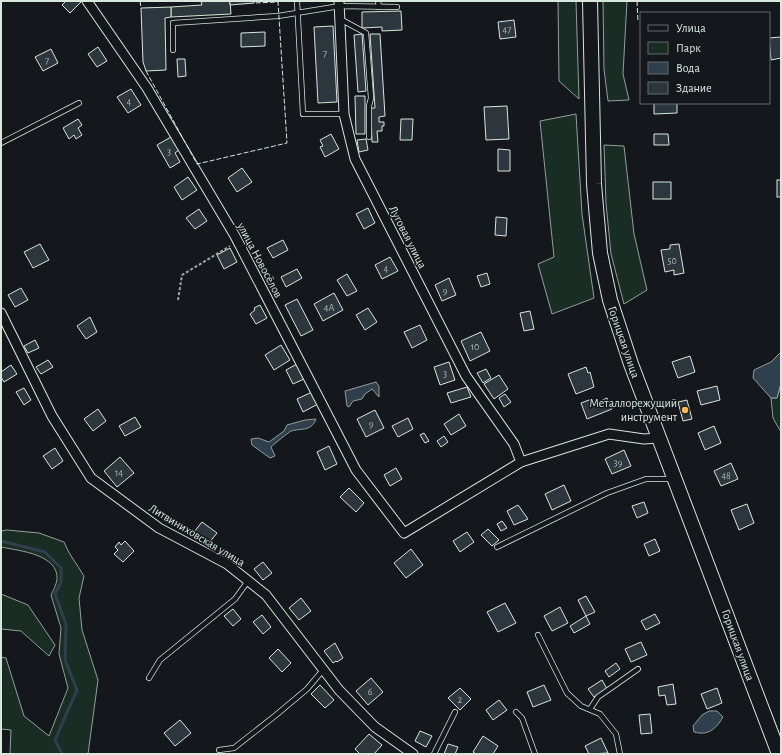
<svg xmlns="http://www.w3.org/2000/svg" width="782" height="755" viewBox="0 0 782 755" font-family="'Alegreya Sans',sans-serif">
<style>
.green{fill:#1a2d24;stroke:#939e99}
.water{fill:#2f3f4d;stroke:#939e99}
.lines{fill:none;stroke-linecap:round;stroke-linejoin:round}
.stream{stroke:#2f3f4d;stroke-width:3}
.building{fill:#2c363c;stroke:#d8e6dc}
.service-casing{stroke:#d8e6dc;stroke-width:6}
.minor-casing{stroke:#d8e6dc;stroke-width:11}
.primary-casing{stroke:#d8e6dc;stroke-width:16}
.path{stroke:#9da8a2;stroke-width:2;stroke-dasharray:3 2;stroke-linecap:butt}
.service{stroke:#14181c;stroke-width:4.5}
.minor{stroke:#14181c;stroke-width:9}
.primary{stroke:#14181c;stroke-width:14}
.fence{stroke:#d8e6dc;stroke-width:1;stroke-dasharray:5 2;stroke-linecap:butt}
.poi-dot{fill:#ffb74d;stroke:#14181c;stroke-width:1.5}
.labels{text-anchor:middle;stroke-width:3;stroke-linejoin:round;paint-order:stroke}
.number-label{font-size:10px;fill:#adbab4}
.street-label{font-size:12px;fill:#d8e6dc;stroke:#14181c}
.poi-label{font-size:12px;fill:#d8e6dc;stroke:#14181c;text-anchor:end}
</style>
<rect width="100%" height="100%" fill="#14181c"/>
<!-- green -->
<g class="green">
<polygon points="558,1 576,1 579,99 559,81"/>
<polygon points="603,1 627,1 623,74 629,100 608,101 604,69"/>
<polygon points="576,114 582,214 594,298 552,314 538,264 554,257 540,121"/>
<polygon points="604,145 624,146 634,234 647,290 624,304 611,254 606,203"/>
<polygon points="781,385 781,432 773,418 771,398 777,398"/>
<path d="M7,530l32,3 25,9c5,13 13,22 20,34l-5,22 3,32 16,50 -10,74h-78l1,-24 -10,-1v-72l5,1 18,58 25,20 19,-48 -9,-34 2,-26 -10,-33c2,-4 5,-10 6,-15 2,-26 -37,-29 -56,-33v-16z"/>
<polygon points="1,594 28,605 55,645 49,656 21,631 1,629"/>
</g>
<!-- water -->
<g class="water">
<polygon points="781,352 781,383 777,398 771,398 753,378 754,370 771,362"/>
<polygon points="376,382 379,386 379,397 372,389 365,394 362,399 353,401 349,407 347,406 345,391"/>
<path d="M316,419c-5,13 -15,9 -25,12 -2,1 -17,13 -20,16l4,9 -5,2 -18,-13 -1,-6 7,-1 11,4 15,-11 3,-6 18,-5z"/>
<path d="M709,711h8l6,6c-7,12 -15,19 -29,15l-1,-6 9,-11z"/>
</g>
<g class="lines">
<!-- stream -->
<polyline class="stream" points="1,541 45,552 61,568 61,582 55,594 66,624 65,660 77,690 55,740 62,754"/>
</g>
<!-- building -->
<g class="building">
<polygon points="66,1 82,1 70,13 62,5"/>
<polygon points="201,1 230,1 231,14 171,17 171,7 202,5"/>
<polygon points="230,1 254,1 254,3 230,5"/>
<polygon points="171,7 171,17 165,18 166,70 146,71 143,62 141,8"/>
<polygon points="401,11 402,30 382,31 382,27 362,28 362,12"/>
<polygon points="514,20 516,37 500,39 498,22"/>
<polygon points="333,26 337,102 318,103 314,27"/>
<polygon points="265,32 265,46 241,47 241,33"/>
<polygon points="362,34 366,91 358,92 354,35"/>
<polygon points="370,34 380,34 385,116 379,117 379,122 384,122 384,126 382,126 382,131 377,131 378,142 372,142 371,108 375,108"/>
<polygon points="781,37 781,58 771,60 769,38"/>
<polygon points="98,47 107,61 97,67 88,54"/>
<polygon points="51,49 58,63 43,71 35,57"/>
<polygon points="177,59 185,59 186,76 178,77"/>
<polygon points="131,89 141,105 128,113 117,97"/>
<polygon points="355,96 365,96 365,134 356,134"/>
<polygon points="654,103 677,103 677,113 654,114"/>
<polygon points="507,106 509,139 486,140 484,107"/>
<polygon points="78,119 82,125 78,128 82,135 76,139 74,135 69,139 63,128"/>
<polygon points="401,119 413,119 412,140 400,140"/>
<polygon points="331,134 339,149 325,157 320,147 323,146 320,140"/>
<polygon points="654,134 668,134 669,145 654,145"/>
<polygon points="171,137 179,150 175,153 180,162 170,168 157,145"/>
<polygon points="366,139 368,150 359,152 357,140"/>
<polygon points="498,149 510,150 510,171 498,171"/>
<polygon points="242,168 252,182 237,192 228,178"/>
<polygon points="188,177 197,190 182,200 174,187"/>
<rect x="777" y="180" width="4" height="17"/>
<rect x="653" y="182" width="18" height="17"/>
<polygon points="368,208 375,223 364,229 356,214"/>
<polygon points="199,209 207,221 195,229 186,218"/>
<polygon points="496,217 507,218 506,236 495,235"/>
<polygon points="283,240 288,250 273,258 267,248"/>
<polygon points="40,244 49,260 33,268 24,252"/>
<polygon points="679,244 684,273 674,275 674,270 665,272 661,250 670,249 670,245"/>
<polygon points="230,248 237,262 224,269 217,255"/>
<polygon points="390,257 398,271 382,279 375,265"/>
<polygon points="297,269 302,278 286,287 281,277"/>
<polygon points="487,273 490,284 481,287 477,276"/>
<polygon points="347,274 357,291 347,296 337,280"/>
<polygon points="449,278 456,295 442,301 435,285"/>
<polygon points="21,288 28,300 15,307 8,295"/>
<polygon points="334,293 343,310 323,321 314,304"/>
<polygon points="297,299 313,330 301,336 285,305"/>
<polygon points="260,305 267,318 256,324 250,314 255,310 254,308"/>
<polygon points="368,308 377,322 365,330 356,315"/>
<polygon points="530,311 534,329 524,331 520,313"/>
<polygon points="90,317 97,332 86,339 77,326"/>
<polygon points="420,325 427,340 412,348 404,332"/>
<polygon points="481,332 490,351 470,361 461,341"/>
<polygon points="35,340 39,348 28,353 24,346"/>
<polygon points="281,345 290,360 274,370 265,355"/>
<polygon points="690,356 695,372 678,378 672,362"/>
<polygon points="48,360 53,367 41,374 36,367"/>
<polygon points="449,362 455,380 440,385 434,367"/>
<polygon points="297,364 304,379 293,384 286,370"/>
<polygon points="11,365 17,374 4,382 1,377 1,372"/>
<polygon points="586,367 588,373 590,372 594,387 576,394 568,374"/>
<polygon points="486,369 491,378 483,383 477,373"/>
<polygon points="499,375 508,389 494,399 484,384"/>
<polygon points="717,386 720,400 701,405 697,391"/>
<polygon points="467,387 471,397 451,403 447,393"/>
<polygon points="24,388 31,400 24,405 16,392"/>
<polygon points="312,392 318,404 303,412 297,399"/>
<polygon points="505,394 511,402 504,407 499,398"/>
<polygon points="607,398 612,409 587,419 581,403 592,399 594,404"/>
<polygon points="687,400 692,419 683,421 678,402"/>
<polygon points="98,409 106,421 93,431 84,419"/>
<polygon points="375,410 384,428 366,437 357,419"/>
<polygon points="459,414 466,426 451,435 444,424"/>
<polygon points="135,417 141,427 125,436 119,426"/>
<polygon points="408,418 413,429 398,437 392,426"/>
<polygon points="714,426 721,443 705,450 698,433"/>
<polygon points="424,433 429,441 425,443 420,435"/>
<polygon points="444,436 448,442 441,447 437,441"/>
<polygon points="329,446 337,464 325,470 317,452"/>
<polygon points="55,448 63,461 52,469 43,456"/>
<polygon points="624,450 631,466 612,474 605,459"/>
<polygon points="120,457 134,473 117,487 104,471"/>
<polygon points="731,463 738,479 721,486 714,471"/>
<polygon points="396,468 402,479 390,486 384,475"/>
<polygon points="564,485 571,501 552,510 545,494"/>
<polygon points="349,488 364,503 356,512 340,497"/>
<polygon points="644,502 648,513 637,518 632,506"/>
<polygon points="747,504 754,523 739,530 731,510"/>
<polygon points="518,505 528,519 514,525 507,511"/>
<polygon points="502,521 507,528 501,531 497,524"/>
<polygon points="202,522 217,533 209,543 194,532"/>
<polygon points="488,529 499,540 492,546 481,535"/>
<polygon points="467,532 474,542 460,552 453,541"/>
<polygon points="655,539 660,551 649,556 644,544"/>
<polygon points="125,541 134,551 123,562 114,554 118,550 115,547 119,542 121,545"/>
<polygon points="411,549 423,565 406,578 394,563"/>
<polygon points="263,562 272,573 263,580 254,569"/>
<polygon points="586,596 595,612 586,616 578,600"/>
<polygon points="301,598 311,611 299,620 289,608"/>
<polygon points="505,603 516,623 498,632 487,612"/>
<polygon points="560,607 568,623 552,631 544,616"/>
<polygon points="233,609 241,619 233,626 224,616"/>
<polygon points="655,614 660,623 646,630 641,621"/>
<polygon points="262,615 271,627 263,634 253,622"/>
<polygon points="586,616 590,624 574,633 570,626"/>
<polygon points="641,642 647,655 631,662 625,649"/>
<polygon points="335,643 343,658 337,662 336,661 333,663 324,651"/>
<polygon points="278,649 291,663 282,672 269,658"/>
<polygon points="616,663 620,669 609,677 605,671"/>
<polygon points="371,678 383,692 368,705 356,691"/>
<polygon points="602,680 607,689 594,697 588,689"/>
<polygon points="673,684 676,704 667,705 665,695 659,696 658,687"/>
<polygon points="320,685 334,700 325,708 311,694"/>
<polygon points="544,685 551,700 533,707 527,692"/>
<polygon points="460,688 471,699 460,710 448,698"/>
<polygon points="717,688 722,703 707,709 701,694"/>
<polygon points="499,700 507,710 493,720 486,710"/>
<polygon points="650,714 652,733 641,734 639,715"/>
<polygon points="180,720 191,733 175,746 164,733"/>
<polygon points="420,731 432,736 426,747 415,741"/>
<polygon points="369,734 382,745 374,754 360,754 355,749"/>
<polygon points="483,736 498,746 493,754 476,754 473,752"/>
<polygon points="601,738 608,753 589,754 585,746"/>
<polygon points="448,744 458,747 455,754 444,754"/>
</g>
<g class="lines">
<defs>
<g id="service">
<polyline points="297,1 303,114 344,114"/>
<polyline points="378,1 379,7"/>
<polyline points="340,19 366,33 371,98 369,106 369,137"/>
<polyline points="173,50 173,23 278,16 340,6 397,7"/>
<polyline points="1,143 79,103"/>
<polyline points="497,547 607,493 646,479 673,479"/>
<polyline points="538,635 567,693 581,706 600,714 616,734 620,754"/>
<polyline points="149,678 160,660 235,599 248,581"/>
<polyline points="590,709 598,697 638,669"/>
<polyline points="516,712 522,718 535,754"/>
<polyline points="219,750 234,748 276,715 307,689 323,670"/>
<polyline points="434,754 455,712"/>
</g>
<g id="minor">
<polyline points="87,1 147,88 235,236 356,470 404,533 521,462 609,434 644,439 658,438"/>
<polyline points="339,1 344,114 355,159 466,376 514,444 521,462"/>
<polyline points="1,313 52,416 91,478 159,528 227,564 266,595 339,690 375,727 413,754"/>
</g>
<polyline id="primary" points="590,1 594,184 600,253 610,300 631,364 779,754"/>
</defs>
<!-- service casing -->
<use href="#service" class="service-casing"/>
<!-- minor casing -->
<use href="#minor" class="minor-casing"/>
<!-- primary casing -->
<use href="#primary" class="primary-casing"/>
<!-- path -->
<polyline class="path" points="178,300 182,275 230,246"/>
<!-- service -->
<use href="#service" class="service"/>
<!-- minor -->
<use href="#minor" class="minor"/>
<!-- primary -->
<use href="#primary" class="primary"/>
<!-- fence -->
<g class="fence">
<polyline points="140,1 141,8"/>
<polyline points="637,1 638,22"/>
<polyline points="146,71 197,164 287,143 278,2 254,3"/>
</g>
</g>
<!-- markers -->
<circle class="poi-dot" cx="685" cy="410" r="4"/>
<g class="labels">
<!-- number labels -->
<g class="number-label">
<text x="507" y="33">47</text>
<text x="325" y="57">7</text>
<text x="47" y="64">7</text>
<text x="129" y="105">4</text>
<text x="169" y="155">3</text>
<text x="672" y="264">50</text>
<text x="386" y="272">4</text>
<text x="445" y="294">9</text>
<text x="329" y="311">4А</text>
<text x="475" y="350">10</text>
<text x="445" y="377">3</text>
<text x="371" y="427">9</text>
<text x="618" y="466">39</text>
<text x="119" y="476">14</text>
<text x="726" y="479">48</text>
<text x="370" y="695">6</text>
<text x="460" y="703">2</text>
</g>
<!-- street labels -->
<g class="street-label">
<text transform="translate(408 237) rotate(63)" y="4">Луговая улица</text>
<text transform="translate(260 260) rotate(62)" y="4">улица Новосёлов</text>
<text transform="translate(624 342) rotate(71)" y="4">Горицкая улица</text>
<text transform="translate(197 535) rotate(31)" y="4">Литвиниховская улица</text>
<text transform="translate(738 645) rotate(70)" y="4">Горицкая улица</text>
</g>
<!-- poi labels -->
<g class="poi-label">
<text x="677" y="407">Металлорежущий<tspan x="677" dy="14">инструмент</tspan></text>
</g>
</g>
<!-- border -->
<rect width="782" height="755" fill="none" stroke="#d8e6dc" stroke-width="4"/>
<!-- legend -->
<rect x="640" y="12" width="130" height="92" fill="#14181c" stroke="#626a69"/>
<rect x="648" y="25" width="20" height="6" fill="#14181c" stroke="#626a69"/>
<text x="676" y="32" font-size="12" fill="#d8e6dc">Улица</text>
<rect x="648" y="42" width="20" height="12" fill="#1a2d24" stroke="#626a69"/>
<text x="676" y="52" font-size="12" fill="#d8e6dc">Парк</text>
<rect x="648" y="62" width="20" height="12" fill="#2f3f4d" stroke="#626a69"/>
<text x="676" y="72" font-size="12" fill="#d8e6dc">Вода</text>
<rect x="648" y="82" width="20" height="12" fill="#2c363c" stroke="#626a69"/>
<text x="676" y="92" font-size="12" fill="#d8e6dc">Здание</text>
</svg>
